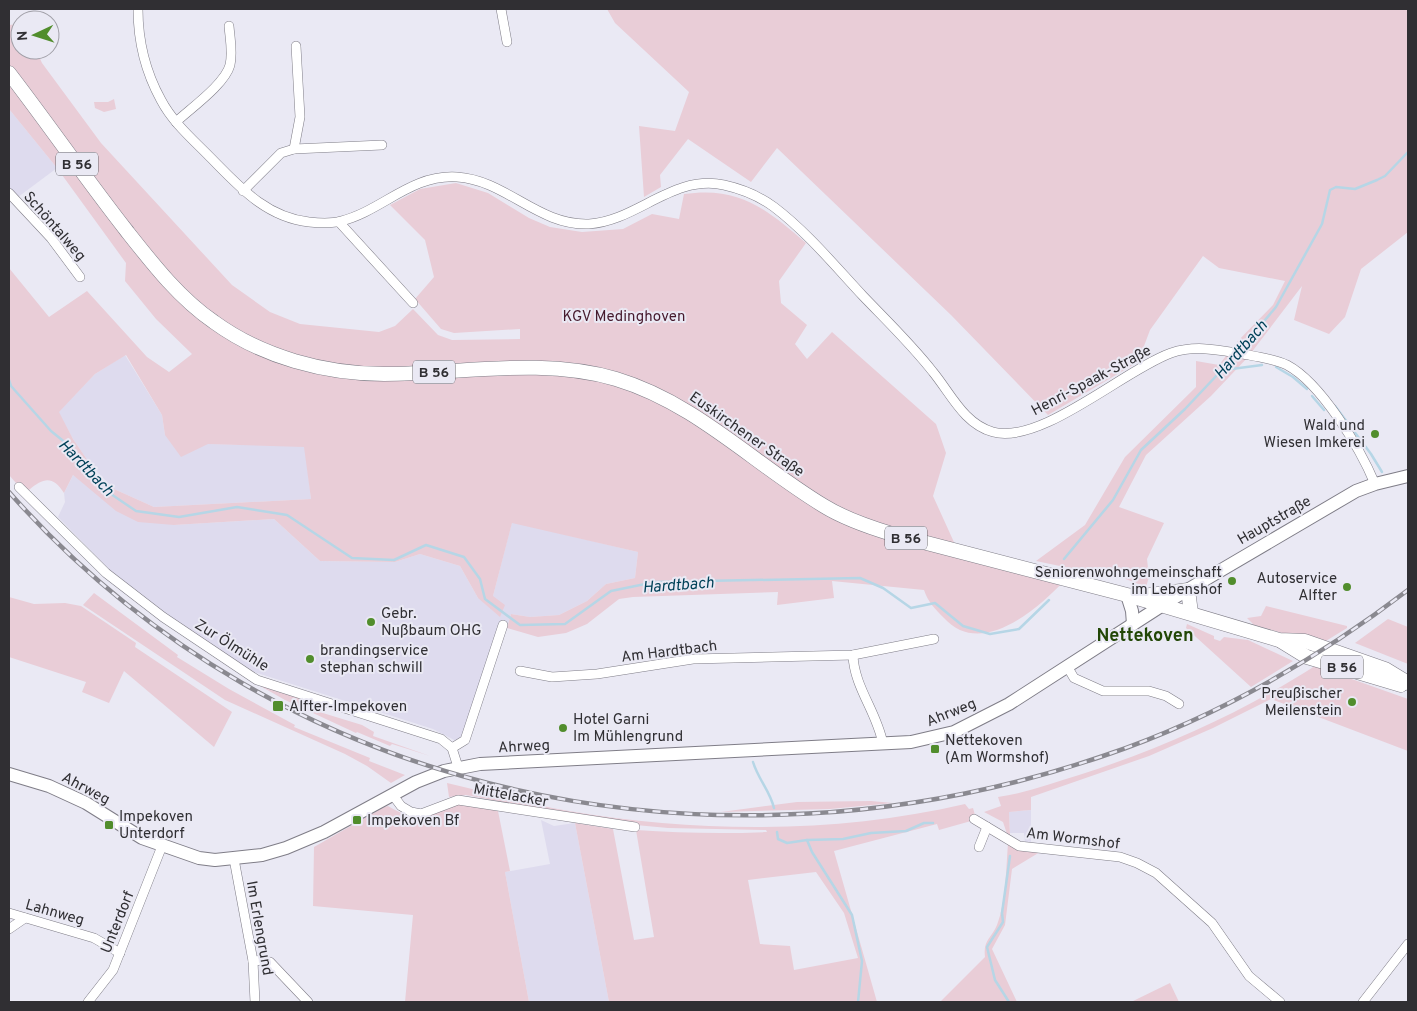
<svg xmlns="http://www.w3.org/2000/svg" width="1417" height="1011" viewBox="0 0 1417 1011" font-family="Overpass,sans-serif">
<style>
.built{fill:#dedbee}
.green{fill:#e9cdd7;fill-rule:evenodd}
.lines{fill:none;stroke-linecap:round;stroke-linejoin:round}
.stream{stroke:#b6d6e6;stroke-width:2.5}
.street-casing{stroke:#7f7d87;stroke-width:10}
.secondary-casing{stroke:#7f7d87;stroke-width:14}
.primary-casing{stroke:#7f7d87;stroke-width:15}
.street{stroke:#fff;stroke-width:9}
.secondary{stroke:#fff;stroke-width:12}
.primary{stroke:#fff;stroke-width:14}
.rail-casing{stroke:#8a8990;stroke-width:4.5}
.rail{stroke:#eae9f4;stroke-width:2.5;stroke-dasharray:8;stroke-linecap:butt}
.poi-dot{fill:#518d2c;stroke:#eae9f4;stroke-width:2}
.labels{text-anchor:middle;stroke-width:4;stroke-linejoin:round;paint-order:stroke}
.shield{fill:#eae9f4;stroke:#68676d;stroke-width:1}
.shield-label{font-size:14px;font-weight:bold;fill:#302f33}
.street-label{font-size:15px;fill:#302f33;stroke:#eae9f4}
.park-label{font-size:15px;fill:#461a2d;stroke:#eae9f4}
.poi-label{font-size:15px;fill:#302f33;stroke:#eae9f4;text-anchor:start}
.water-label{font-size:16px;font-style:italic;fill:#004158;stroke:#eae9f4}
.quarter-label{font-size:18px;font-weight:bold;fill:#224706;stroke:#eae9f4}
</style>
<rect width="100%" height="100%" fill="#eae9f4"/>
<!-- built -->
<g class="built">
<polygon points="9,109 57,168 18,197 9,188"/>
<polygon points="125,355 162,415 165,435 208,444 305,446 311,499 154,507 114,489 92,467 73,439 58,412 95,374"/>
<polygon points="73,475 174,525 274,519 320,561 395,562 420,554 460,566 478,598 493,596 512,522 638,552 635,578 606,584 587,601 559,615 530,617 511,614 507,628 503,627 460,743 433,729 254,672 170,617 111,571 58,517 65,502 64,493"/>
<polygon points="1031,810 1031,842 1025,843 1024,833 1010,833 1009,812"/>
<polygon points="541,820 554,826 575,823 609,1002 529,1002 505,872 550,864"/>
</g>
<!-- green -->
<g class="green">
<polygon points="607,9 1408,9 1408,232 1361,269 1345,317 1329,334 1294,320 1302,286 1248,357 1211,396 1146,455 1119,507 1164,523 1147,559 1149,577 1146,587 1118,576 1117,578 1036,561 1085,525 1125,457 1196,387 1196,361 1219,365 1235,344 1273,305 1285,281 1219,268 1203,256 1150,330 1138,362 1048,415 951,315 777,148 751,182 688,139 660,175 661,187 644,197 639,126 675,131 689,92 615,23"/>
<path d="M20,24v26h16l6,13 59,80 131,142 38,27 30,12 79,8 16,-6 18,-17 25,26 14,5 68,-1v-10l-66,4 -13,-4 -26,-30 19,-22 -9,-37 -35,-35 30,-16 36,-6 32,10 41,25 21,9 32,5 41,-3 29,-15 27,5 5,-25c56,-8 82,15 122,49l-27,38 2,22 26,22 -12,19 12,15 25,-27 104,92 10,29 -13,43 25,55 108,28c-28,30 -85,80 -122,39 -9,-9 -16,-16 -20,-28l-92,-9 2,17 -57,7 1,-13 -145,5 -14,2 -32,25 -21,9 -28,4 -31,-9 4,-14 19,3 29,-2 28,-14 19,-17 29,-6 3,-26 -126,-29 -19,73 12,9 -5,12 -22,-19 -18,-32 -40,-12 -25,8 -75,-1 -46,-42 -100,6 -36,-3 -22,-11 -43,-36 -9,18c-11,-17 -20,-16 -35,-3l-13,-7 -7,-8v-207l40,49 38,-26 60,66 22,15 23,-18 -36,-35 -31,-38 1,-18 -69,-95 -48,-59v-84zM126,355l36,60 3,20 16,22 27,-13 96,3 7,52 -157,8 -40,-18 -15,-12 -26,-38 -14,-27 36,-38z"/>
<polygon points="114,99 116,109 104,112 95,108 94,102 108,102"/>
<polygon points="94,593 178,655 177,657 229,689 295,725 294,727 370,758 369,761 405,775 391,783 367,766 345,754 225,700 83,605"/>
<polygon points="9,597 34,604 65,603 81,606 136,643 135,647 232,712 214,747 124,671 109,703 82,692 86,682 9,657"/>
<polygon points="1266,606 1347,626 1347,628 1321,644 1254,625 1247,618 1261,616"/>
<polygon points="1388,619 1408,627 1408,664 1355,643"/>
<polygon points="1187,624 1214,636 1214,639 1220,641 1224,637 1248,640 1293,661 1251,687 1186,628"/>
<path d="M1315,666l93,33v52l-137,-52 -58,29 -64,28 -118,41v13l-22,2 1,24 -2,1 -5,-15 -19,-10 17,-6 -3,-9c28,-4 55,-14 81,-22 84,-27 162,-62 236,-109z"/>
<polygon points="255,683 315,702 313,710 362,725 374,732 373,736 430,756 392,744 390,746 357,732 356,733 285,700"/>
<path d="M447,783c40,9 80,21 122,28 131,22 266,23 396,-7l4,5 4,-1 2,7 -4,6 -32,9 -2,-6 -103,27 43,151h-268l-34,-179 38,6 21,111 20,-3 -18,-107c43,3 87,4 131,2l-1,-2 -98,-2 -54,-5 -148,-28 -17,2zM816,872l28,41 14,45 -64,12 -4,-24 -30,-2 -12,-64z"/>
<polygon points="871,801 893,803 830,809 721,812 797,802"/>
<path d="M459,803l39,8 12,60 -5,1 24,130h-124l8,-87 -100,-9 1,-59 70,-40 4,-1c32,19 39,10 71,-3z"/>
<path d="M1008,844l32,8 -28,17 -7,56 -13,24 25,53h-77l45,-45c-2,-17 6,-18 12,-32 9,-23 9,-57 11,-81z"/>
<polygon points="1170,983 1179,1002 1131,1002"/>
</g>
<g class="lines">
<!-- stream -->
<g class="stream">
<polyline points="1239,351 1276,307 1322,224 1330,190 1336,187 1355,189 1377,180 1385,176 1408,152"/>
<polyline points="1276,367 1293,377 1307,389"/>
<polyline points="1224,370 1262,365"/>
<polyline points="9,380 11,386 51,431 67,444 105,490 136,511 179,517 237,507 287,515 352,558 394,560 426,545 464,557 480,579 485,599 520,625 565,624 611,591 655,582 860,578 883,588 911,608 935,603 963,626 990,634 1019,629 1049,600"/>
<polyline points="1312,396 1324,410"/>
<polyline points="1335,406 1371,454 1382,472"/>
<polyline points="1064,559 1113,500 1141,450 1185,409 1236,355"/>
<path d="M753,762c5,17 17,29 21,46"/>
<polyline points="777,832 778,839 787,843 807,840 812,852 852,915 862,961 858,1002"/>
<polyline points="807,840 843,839 871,833 906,831 924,823 933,823"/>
<polyline points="1009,1002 995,980 987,947 1003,922 1002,913 1010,856"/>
</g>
<defs>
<g id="street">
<path d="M138,9c0,32 7,62 23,91 11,21 29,37 46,54 30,30 57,63 102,68 10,1 22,2 32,-1 41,-10 70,-47 116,-44 49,3 81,49 132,47 48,-3 84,-50 135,-39 18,4 35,11 50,22 33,25 61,59 89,89 24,25 49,49 70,76 18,22 31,52 60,60 48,13 131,-62 178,-79 27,-9 51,-2 78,2 13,3 26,4 38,10 34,18 73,83 88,119"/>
<polyline points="501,9 507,42"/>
<path d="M176,122c15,-14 49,-38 54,-57 3,-13 0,-26 -1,-39"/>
<polyline points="294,149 300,117 296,46"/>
<polyline points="243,191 281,153 294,149 382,145"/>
<polyline points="9,193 51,238 80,277"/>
<polyline points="339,222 413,303"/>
<polyline points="19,487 106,573 163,617 257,680 441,739 452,748 458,767"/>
<path d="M853,655c1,32 24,57 30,89"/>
<polyline points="1067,666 1074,678 1103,691 1149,691 1166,696 1179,704"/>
<polyline points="520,671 552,677 597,674 693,659 853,655 934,639"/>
<polyline points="452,748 465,740 503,625"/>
<polyline points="392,794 401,806 411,812 421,814 458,800 635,827"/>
<polyline points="974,819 1019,846 1120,857 1137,863 1156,873 1212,923 1249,976 1280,1002"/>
<polyline points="979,847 987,827"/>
<polyline points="234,859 253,961 255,1002"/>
<polyline points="9,913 94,938 120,953"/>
<polyline points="9,929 25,918"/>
<polyline points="253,961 263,960 270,962 308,1002"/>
<polyline points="88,1002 113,970 162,846"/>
<polyline points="1363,1002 1408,944"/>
</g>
<g id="secondary">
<polyline points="1127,595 1132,611 1133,624"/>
<polyline points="9,774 49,786 86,803 142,838 199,858 215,860 262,855 286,848 324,832 416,782 444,771 480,764 911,742 954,732 1009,704 1172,599 1356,491 1375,484 1408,476"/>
</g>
<g id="primary">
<path d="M9,73c40,52 77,106 117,157 26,33 53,68 88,92 48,35 111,52 170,52 77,0 157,-17 232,5 80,24 138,85 208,127 21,13 45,21 68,28l235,61 152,45 26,1 80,28 23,14"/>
<polyline points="1143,596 1188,590 1191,613"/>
<polyline points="1281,641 1307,657 1401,685"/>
</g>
</defs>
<!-- street casing -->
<use href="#street" class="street-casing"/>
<!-- secondary casing -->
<use href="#secondary" class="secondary-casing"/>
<!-- primary casing -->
<use href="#primary" class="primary-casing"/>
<!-- street -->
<use href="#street" class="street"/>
<!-- secondary -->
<use href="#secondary" class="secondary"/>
<!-- primary -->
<use href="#primary" class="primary"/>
<defs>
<path id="rail" d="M9,492c273,310 710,395 1094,264 110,-37 213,-96 305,-166"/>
</defs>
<!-- rail casing -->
<use href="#rail" class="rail-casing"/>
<!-- rail -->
<use href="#rail" class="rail"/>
</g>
<!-- markers -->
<g class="poi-dot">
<circle cx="1375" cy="434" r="5"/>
<circle cx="1232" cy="581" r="5"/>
<circle cx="1347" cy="587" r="5"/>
<circle cx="371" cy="622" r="5"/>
<circle cx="310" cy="659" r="5"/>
<circle cx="1352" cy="702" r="5"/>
<rect x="272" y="700" width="12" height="12" rx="2.5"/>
<circle cx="563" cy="728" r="5"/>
<rect x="930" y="744" width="10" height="10" rx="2.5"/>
<rect x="352" y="815" width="10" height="10" rx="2.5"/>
<rect x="104" y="820" width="10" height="10" rx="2.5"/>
</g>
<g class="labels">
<!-- shield labels -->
<g class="shield">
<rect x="56" y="152.5" width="42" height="23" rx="4"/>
<rect x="413" y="360.5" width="42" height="23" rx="4"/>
<rect x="885" y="526.5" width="42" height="23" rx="4"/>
<rect x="1321" y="655.5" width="42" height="23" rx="4"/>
</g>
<g class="shield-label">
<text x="77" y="169">B 56</text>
<text x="434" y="377">B 56</text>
<text x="906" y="543">B 56</text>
<text x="1342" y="672">B 56</text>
</g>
<!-- street labels -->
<g class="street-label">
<text transform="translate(55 226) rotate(49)" y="5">Schöntalweg</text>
<text transform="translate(1091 380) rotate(-28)" y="5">Henri-Spaak-Straße</text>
<text transform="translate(747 434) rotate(35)" y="5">Euskirchener Straße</text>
<text transform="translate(1274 520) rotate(-30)" y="5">Hauptstraße</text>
<text transform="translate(232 645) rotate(32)" y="5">Zur Ölmühle</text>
<text transform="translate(669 651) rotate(-7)" y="5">Am Hardtbach</text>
<text transform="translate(951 712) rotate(-22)" y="5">Ahrweg</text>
<text transform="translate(524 746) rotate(-3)" y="5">Ahrweg</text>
<text transform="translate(86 788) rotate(28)" y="5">Ahrweg</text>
<text transform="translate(511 795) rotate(10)" y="5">Mittelacker</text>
<text transform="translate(1073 838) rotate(7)" y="5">Am Wormshof</text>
<text transform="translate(55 912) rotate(16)" y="5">Lahnweg</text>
<text transform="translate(117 922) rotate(-68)" y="5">Unterdorf</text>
<text transform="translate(260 928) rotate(80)" y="5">Im Erlengrund</text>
</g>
<!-- park labels -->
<g class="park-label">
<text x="624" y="321">KGV Medinghoven</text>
</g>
<!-- poi labels -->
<g class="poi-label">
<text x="1365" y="430" text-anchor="end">Wald und<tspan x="1365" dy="17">Wiesen Imkerei</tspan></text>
<text x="1222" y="577" text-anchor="end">Seniorenwohngemeinschaft<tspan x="1222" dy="17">im Lebenshof</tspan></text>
<text x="1337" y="583" text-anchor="end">Autoservice<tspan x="1337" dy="17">Alfter</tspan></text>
<text x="381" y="618">Gebr.<tspan x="381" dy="17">Nußbaum OHG</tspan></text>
<text x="320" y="655">brandingservice<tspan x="320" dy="17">stephan schwill</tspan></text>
<text x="1342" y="698" text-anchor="end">Preußischer<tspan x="1342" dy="17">Meilenstein</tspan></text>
<text x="289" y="711">Alfter-Impekoven</text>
<text x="573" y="724">Hotel Garni<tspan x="573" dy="17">Im Mühlengrund</tspan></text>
<text x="945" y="745">Nettekoven<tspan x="945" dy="17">(Am Wormshof)</tspan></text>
<text x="119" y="821">Impekoven<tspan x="119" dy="17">Unterdorf</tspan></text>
<text x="367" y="825">Impekoven Bf</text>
</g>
<!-- water labels -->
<g class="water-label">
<text transform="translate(1240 349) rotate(-49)" y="6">Hardtbach</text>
<text transform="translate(87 467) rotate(46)" y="6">Hardtbach</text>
<text transform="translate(678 584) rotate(-4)" y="6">Hardtbach</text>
</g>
<!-- quarter labels -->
<g class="quarter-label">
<text x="1145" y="641">Nettekoven</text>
</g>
</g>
<!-- border -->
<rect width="1417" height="1011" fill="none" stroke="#302f33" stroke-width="20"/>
<!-- north arrow -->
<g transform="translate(35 35) rotate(266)"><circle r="24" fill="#eae9f4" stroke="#a09fa7"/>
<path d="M0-4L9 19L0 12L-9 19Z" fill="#518d2c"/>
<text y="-8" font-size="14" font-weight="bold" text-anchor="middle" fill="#302f33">N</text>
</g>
</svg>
